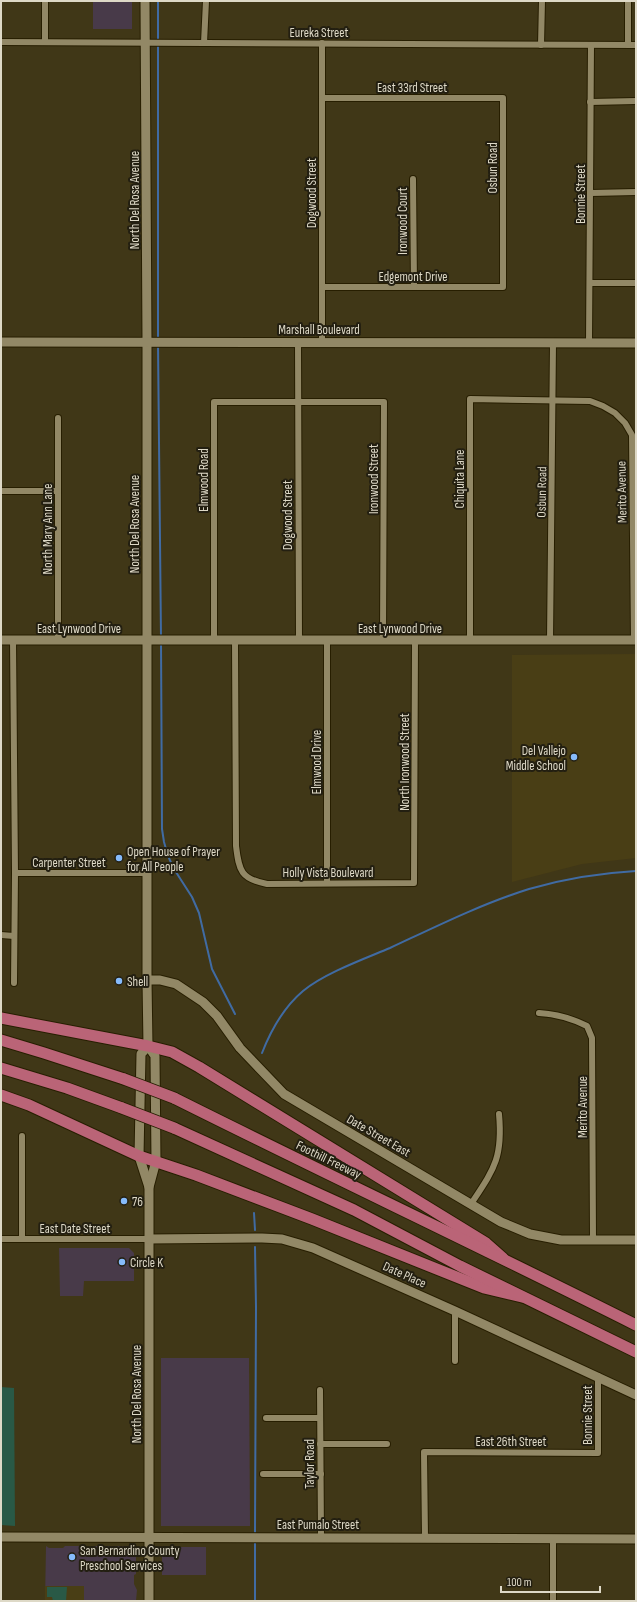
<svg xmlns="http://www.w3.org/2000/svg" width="637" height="1602" viewBox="0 0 637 1602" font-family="'Sofia Sans Condensed',sans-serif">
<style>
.commercial{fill:#483a49}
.built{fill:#493e15}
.green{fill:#295946}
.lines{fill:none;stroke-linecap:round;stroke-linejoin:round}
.stream{stroke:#406ba3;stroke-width:2}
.street-casing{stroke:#271e00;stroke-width:8}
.secondary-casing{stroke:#271e00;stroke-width:11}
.highway-casing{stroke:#271e00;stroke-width:13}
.street{stroke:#928866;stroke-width:6}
.secondary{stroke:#928866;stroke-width:9}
.highway{stroke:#ba6477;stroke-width:11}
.highway-bridge-casing{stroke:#271e00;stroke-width:13;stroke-linecap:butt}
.highway-bridge{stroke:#ba6477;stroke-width:11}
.poi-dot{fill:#86bbfb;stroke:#231f11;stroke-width:1.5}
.labels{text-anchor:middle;stroke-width:4;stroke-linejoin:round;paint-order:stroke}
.street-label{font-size:13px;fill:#ded9c7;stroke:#231f11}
.poi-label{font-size:13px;fill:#ded9c7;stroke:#231f11;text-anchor:start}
</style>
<rect width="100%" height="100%" fill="#403717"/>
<!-- commercial -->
<g class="commercial">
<rect x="93" y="1" width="39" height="28"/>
<polygon points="59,1248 129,1248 134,1253 134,1281 84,1281 83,1296 60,1296"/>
<polygon points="161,1358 249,1358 250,1526 161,1526"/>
<polygon points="46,1546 49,1548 63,1548 65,1546 82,1546 84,1548 92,1548 93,1546 132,1546 136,1550 136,1574 134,1575 134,1584 137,1590 136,1601 45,1601"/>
<rect x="162" y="1547" width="44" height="28"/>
</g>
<!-- built -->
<g class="built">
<polygon points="636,654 636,858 582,864 512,882 512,655"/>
<rect x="45" y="1586" width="39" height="15"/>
</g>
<!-- green -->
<g class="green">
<polygon points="1,1387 14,1388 15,1526 1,1525"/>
<polygon points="47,1587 67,1587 66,1601 53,1601 52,1597 47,1597"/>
</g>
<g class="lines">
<!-- stream -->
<g class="stream">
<polyline points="158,1 158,340"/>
<polyline points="158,344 161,638"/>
<polyline points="161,642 162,829 164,842 168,856 174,869 192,897 199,913 212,969 235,1014"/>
<path d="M262,1053c9,-23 22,-46 41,-62 22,-18 61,-32 87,-43 45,-21 91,-44 139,-59 34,-10 71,-16 107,-18"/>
<polyline points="254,1213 255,1230"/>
<polyline points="255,1247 256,1307 255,1532"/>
<polyline points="255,1601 255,1542"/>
</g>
<defs>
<g id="street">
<polyline points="45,1 45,42"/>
<polyline points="1,42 636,45"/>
<polyline points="204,43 206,1"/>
<polyline points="322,43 322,342"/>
<polyline points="541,45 542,1"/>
<polyline points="628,45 628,1"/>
<polyline points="322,98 503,98 503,287 322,287"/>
<polyline points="590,102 636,101"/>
<polyline points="413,179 414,287"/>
<polyline points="591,193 636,192"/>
<polyline points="591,283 636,283"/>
<polyline points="298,342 299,641"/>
<polyline points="589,343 591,45"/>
<polyline points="58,418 58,641"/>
<polyline points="1,491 58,491"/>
<polyline points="13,640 15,873 14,983"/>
<polyline points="214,641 214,402 384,402 383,641"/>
<path d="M235,641l1,205c3,25 5,33 31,38l147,-1 1,-242"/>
<polyline points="470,641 470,399 590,401 603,406 615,413 625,423 632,435 634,640"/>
<polyline points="550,641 553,343"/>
<polyline points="15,873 148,873"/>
<polyline points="327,883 327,641"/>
<polyline points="1,935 14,936"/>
<path d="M539,1013c18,1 32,5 48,13l5,12 1,202"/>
<polyline points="22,1136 22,1239"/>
<path d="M471,1204c23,-35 32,-46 28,-90"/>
<polyline points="1,1239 149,1239"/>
<polyline points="455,1361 455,1311"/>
<polyline points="320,1390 321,1537"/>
<polyline points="266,1418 320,1418"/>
<polyline points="320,1444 387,1444"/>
<polyline points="263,1474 321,1474"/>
<polyline points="425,1537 424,1452 598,1453 598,1376"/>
<polyline points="553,1539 553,1601"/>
</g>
<g id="secondary">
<polyline points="145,1 147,342 147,980 148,1046 155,1056 156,1161 149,1187 149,1601"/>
<polyline points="1,342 636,343"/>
<polyline points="1,640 636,640"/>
<polyline points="147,980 160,980 176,984 203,1002 217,1016 240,1048 284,1094 501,1222 530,1234 561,1240 636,1240"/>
<polyline points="148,1046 141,1054 139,1156 149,1187"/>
<polyline points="149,1239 262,1238 282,1239 313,1248 455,1311 636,1395"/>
<polyline points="1,1537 636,1539"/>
</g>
<g id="highway">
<polyline points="1,1018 148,1046 172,1052 199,1067 486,1243 503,1258"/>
<polyline points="1,1040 44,1053 124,1079"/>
<polyline points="1,1068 67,1088 122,1108"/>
<polyline points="1,1095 29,1105 139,1156 196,1175 312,1219 484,1288 522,1297"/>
<path d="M174,1098c154,77 309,150 462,227"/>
<polyline points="174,1128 354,1210 460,1266 636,1352"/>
</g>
</defs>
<!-- street casing -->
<use href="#street" class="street-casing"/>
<!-- secondary casing -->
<use href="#secondary" class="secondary-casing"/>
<!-- highway casing -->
<use href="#highway" class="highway-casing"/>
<!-- street -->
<use href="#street" class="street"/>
<!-- secondary -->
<use href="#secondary" class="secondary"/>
<!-- highway -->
<use href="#highway" class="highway"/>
<defs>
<g id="highway-bridge">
<polyline points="124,1079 174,1098"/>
<polyline points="122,1108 174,1128"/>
</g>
</defs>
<!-- highway-bridge casing -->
<use href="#highway-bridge" class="highway-bridge-casing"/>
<!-- highway-bridge -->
<use href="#highway-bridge" class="highway-bridge"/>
</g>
<!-- markers -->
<g class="poi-dot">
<circle cx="574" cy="757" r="4"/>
<circle cx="119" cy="858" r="4"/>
<circle cx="119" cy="981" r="4"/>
<circle cx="124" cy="1201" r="4"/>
<circle cx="122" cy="1262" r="4"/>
<circle cx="72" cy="1557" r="4"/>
</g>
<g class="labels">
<!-- street labels -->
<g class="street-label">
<text x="319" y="37">Eureka Street</text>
<text x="412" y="92">East 33rd Street</text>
<text transform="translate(492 168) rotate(-90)" y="5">Osbun Road</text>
<text transform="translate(311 193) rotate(-90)" y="5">Dogwood Street</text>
<text transform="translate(580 194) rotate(-90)" y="5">Bonnie Street</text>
<text transform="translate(134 200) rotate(-90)" y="5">North Del Rosa Avenue</text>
<text transform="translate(402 221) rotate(-90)" y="5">Ironwood Court</text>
<text x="413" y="281">Edgemont Drive</text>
<text x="319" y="334">Marshall Boulevard</text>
<text transform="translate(373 479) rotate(-90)" y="5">Ironwood Street</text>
<text transform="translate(459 479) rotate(-90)" y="5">Chiquita Lane</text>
<text transform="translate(203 480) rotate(-90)" y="5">Elmwood Road</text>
<text transform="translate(541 492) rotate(-89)" y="5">Osbun Road</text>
<text transform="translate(621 492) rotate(-91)" y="5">Merito Avenue</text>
<text transform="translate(287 515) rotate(-90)" y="5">Dogwood Street</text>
<text transform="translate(134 524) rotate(-90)" y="5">North Del Rosa Avenue</text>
<text transform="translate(47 529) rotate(-90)" y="5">North Mary Ann Lane</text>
<text x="79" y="633">East Lynwood Drive</text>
<text x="400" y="633">East Lynwood Drive</text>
<text transform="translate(316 762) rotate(-90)" y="5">Elmwood Drive</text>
<text transform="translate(404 762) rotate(-90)" y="5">North Ironwood Street</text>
<text x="69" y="867">Carpenter Street</text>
<text x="328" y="877">Holly Vista Boulevard</text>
<text transform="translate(582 1107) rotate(-90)" y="5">Merito Avenue</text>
<text transform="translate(379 1135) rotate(30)" y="5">Date Street East</text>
<text transform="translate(329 1159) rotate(26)" y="5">Foothill Freeway</text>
<text x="75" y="1233">East Date Street</text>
<text transform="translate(405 1274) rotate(24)" y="5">Date Place</text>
<text transform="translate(136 1394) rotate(-90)" y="5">North Del Rosa Avenue</text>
<text transform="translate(587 1415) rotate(-90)" y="5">Bonnie Street</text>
<text x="511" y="1446">East 26th Street</text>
<text transform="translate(309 1464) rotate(-90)" y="5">Taylor Road</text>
<text x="318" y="1529">East Pumalo Street</text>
</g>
<!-- poi labels -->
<g class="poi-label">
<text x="566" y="755" text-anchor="end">Del Vallejo<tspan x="566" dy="15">Middle School</tspan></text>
<text x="127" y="856">Open House of Prayer<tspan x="127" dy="15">for All People</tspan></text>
<text x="127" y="986">Shell</text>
<text x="132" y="1206">76</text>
<text x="130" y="1267">Circle K</text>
<text x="80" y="1555">San Bernardino County<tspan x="80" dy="15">Preschool Services</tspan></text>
</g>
</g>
<!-- border -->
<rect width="637" height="1602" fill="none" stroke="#ded9c7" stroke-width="4"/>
<!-- scale -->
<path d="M501 1586v6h99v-6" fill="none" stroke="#ded9c7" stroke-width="2"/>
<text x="507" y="1586" font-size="12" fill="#ded9c7" stroke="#231f11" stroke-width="3" paint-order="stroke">100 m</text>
</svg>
